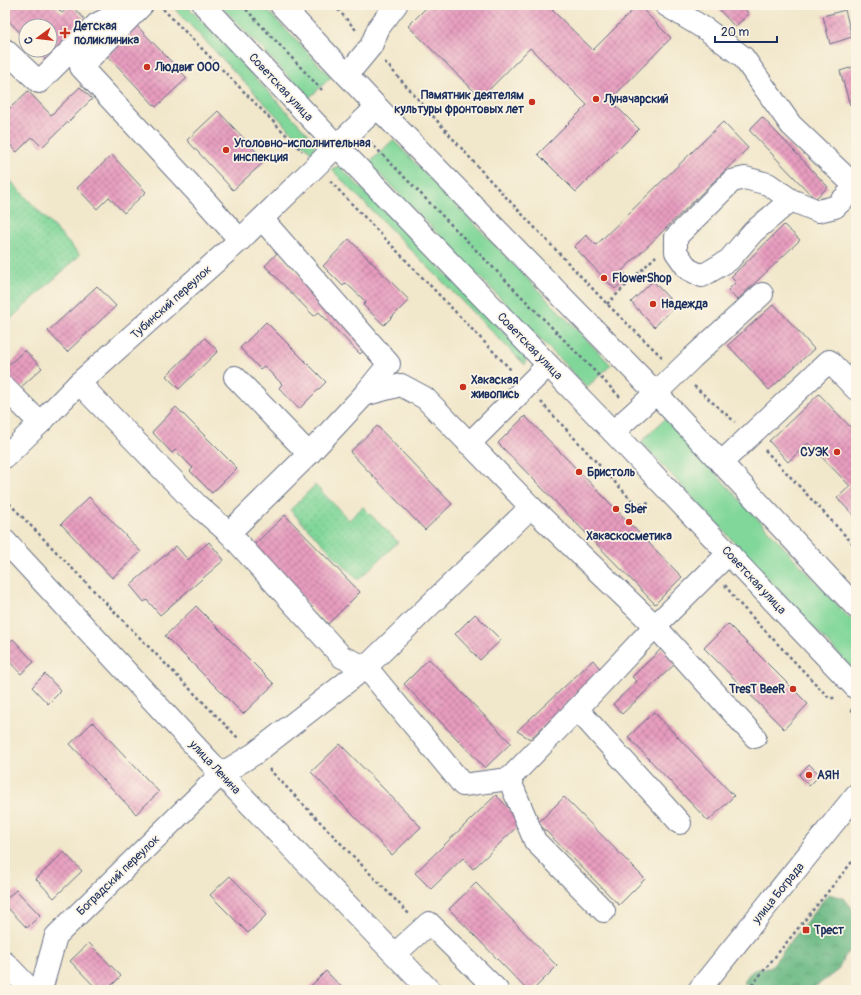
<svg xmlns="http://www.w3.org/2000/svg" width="861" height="995" viewBox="0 0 861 995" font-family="Pangolin,sans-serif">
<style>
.grass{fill:#81d79a;stroke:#4e837c}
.forest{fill:url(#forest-crowns);stroke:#427470}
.park{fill:url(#park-dots);stroke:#4e837c}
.building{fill:url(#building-cross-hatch)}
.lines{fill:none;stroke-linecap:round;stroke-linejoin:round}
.minor-casing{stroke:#666f84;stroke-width:24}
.major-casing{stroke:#666f84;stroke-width:24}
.path{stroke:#666f84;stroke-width:2.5;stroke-dasharray:3 3;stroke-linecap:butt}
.minor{stroke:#fff;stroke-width:22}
.major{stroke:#fff;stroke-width:22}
.poi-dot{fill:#c8321e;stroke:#fcf5e5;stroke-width:1.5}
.labels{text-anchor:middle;stroke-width:3.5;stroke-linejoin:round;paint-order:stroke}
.poi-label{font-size:12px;font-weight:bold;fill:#1b2f5e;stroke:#fcf5e5;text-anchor:start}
.street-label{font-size:12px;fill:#1b2f5e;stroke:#fcf5e5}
</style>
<defs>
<pattern id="forest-crowns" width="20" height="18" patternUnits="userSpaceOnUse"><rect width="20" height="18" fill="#68b882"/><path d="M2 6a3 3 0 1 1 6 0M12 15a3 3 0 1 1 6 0" fill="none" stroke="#55966e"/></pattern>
<pattern id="park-dots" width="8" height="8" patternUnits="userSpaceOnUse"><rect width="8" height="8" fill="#81d79a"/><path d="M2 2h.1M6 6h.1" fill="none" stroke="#6fb987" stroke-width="1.8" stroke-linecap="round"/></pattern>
<pattern id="building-cross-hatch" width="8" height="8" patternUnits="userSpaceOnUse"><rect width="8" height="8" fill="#e89dbf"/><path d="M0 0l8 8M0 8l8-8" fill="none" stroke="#bb809e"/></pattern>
</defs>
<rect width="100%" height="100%" fill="#fcf5e5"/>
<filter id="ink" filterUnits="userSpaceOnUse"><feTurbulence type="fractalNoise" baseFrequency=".025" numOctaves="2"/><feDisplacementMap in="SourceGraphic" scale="8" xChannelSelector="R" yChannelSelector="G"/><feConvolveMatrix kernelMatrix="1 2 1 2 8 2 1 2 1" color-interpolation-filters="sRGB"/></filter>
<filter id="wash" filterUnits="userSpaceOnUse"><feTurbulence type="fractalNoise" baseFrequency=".012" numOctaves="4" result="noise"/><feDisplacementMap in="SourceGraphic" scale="16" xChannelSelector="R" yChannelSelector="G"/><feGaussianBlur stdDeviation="0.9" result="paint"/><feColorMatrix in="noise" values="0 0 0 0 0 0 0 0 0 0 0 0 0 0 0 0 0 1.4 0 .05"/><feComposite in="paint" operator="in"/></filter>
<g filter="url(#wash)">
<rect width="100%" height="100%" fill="#f1e7cb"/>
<!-- grass -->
<g class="grass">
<polygon points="171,5 186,5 313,139 315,146 312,153"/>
<polygon points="220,5 262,5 331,77 309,98"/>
<polygon points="393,140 611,365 587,387 369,163"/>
<polygon points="339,166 525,354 526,358 525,365 331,169"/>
<polygon points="665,419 856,625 856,673 641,442"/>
</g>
<!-- forest -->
<path class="forest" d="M828,894l16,4 12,16v31l-10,9 -8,16 -19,14 -11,6h-58v-1l-6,-7c8,-14 11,-13 26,-14l22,-28z"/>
<!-- park -->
<g class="park">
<polygon points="5,175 80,255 5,324"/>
<polygon points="315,485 349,520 363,507 398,542 358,580 290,510"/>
</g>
<g id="blocks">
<!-- building -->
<g class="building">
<polygon points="5,5 54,5 62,13 71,5 89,24 49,63 36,50 50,50 50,26 26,26 26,39 5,17"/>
<polygon points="429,5 557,5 552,10 593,50 638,5 671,38 610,100 639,129 576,192 538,154 587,105 530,48 481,98 408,26"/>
<polygon points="715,5 741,5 749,14 735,27"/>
<polygon points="845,10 852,37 830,44 823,16"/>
<polygon points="137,26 187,78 156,107 107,55"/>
<polygon points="856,66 856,103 850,105 840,71"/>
<polygon points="80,87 92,99 42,147 32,137 17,152 5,139 5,103 10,108 28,91 51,115"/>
<polygon points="218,111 265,161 233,190 187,140"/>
<polygon points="762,117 828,187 815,199 749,130"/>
<polygon points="723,122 748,148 622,271 628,277 615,289 574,247 586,235 596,245"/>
<polygon points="112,155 146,192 124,213 109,197 97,209 77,188"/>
<polygon points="784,225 800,240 737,300 728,290 736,282 731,277"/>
<polygon points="349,239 409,300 384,325 363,305 366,302 346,283 343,286 323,266"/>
<polygon points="277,253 368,347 360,354 319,312 314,316 265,266"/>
<polygon points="653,281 676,306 654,327 631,302"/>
<polygon points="97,286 116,306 67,352 48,331"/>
<polygon points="774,304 814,349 769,390 728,345"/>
<polygon points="266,322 326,382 299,409 279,388 282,384 264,366 260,369 240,348"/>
<polygon points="205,338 218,351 179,389 166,376"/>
<polygon points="25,350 42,368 19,389 5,374 5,368"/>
<polygon points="819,394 856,433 856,518 837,498 850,486 808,443 788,462 769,441"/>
<polygon points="176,407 237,468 212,493 190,471 193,468 175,450 172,453 152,432"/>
<polygon points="525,416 682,577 655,604 498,443"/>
<polygon points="377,426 452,504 425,530 350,452"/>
<polygon points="89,497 141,552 112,578 61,524"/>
<polygon points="285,515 360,592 328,624 253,546"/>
<polygon points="209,542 224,560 160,615 147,600 144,602 130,585 176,546 188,560"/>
<polygon points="196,606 274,684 243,714 165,636"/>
<polygon points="475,614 501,640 480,660 455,634"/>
<polygon points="728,624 808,704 784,729 704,648"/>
<polygon points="13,639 34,662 21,674 5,657 5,647"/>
<polygon points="662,648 676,663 622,714 613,704 637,681 632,677"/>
<polygon points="429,659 511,743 485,768 404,684"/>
<polygon points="593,660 602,671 530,739 517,731"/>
<polygon points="45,674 61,691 48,704 32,687"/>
<polygon points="654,712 734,796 708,821 628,737"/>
<polygon points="93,722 159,792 136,814 70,744"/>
<polygon points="340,744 421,827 392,855 311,772"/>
<polygon points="809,764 820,775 809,786 799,775"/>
<polygon points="496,795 522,822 473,869 463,858 431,889 415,873"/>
<polygon points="564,797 645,879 619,905 538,823"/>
<polygon points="64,852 82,871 54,898 36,879"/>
<polygon points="230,876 267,914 248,933 210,895"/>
<polygon points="476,883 557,966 533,990 527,990 449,909"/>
<polygon points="16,890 40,915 27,928 5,905 5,900"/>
<polygon points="89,943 121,976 107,990 98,990 70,961"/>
<polygon points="326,971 344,990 307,990"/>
</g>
</g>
</g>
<g filter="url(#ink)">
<use href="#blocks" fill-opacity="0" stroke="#666f84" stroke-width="1"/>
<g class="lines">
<defs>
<g id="minor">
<polyline points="142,5 81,67 208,204 240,240"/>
<polyline points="666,5 707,30 743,57 791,125 856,187 835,207 818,211 791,200 768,184 745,178 732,181 676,237 676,252 688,269 702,276 729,260 753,232 791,200"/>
<polyline points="5,50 39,82 97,24 133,6"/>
<polyline points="347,75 371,46 379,27 396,5"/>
<polyline points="235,377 309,454 364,395 389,364 262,219"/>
<polyline points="79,383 197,505 229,533 309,454"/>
<polyline points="5,388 40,423"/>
<polyline points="364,395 401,385 425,398 531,507 655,626 755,737"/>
<polyline points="613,432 656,393 692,358 762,294"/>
<polyline points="469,444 548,365"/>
<polyline points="5,457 40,423 79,383 240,240 316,166 377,107"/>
<polyline points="721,463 829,361 856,389"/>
<polyline points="229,533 342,657 366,667 463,785 509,779 577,709 655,626 729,553"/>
<polyline points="5,541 221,774 429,990"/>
<polyline points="577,709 680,823"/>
<polyline points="509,779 535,841 604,911"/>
<polyline points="395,954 429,923 497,990"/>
<polyline points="5,963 31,990"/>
<polyline points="41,990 56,936 221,774 254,754 366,667 531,507"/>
</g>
<g id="major">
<polyline points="204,5 337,146 613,432 856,688"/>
<polyline points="281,5 377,107 656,393 856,607"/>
<polyline points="699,990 856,795"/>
</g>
</defs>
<!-- minor casing -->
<use href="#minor" class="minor-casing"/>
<!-- major casing -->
<use href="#major" class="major-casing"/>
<!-- path -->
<g class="path">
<polyline points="242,5 322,90"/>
<polyline points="334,5 356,30"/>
<polyline points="163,9 302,151"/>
<polyline points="385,62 487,177 607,304 663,358"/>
<polyline points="370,142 620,397"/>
<polyline points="330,181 512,371"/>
<polyline points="607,304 656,256"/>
<polyline points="694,386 735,422"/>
<polyline points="541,402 636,505 651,503"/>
<polyline points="765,450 784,470 856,547"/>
<polyline points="5,499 99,596 239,739"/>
<polyline points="725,585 736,600 829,698 836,698"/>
<polyline points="851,709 856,715"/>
<polyline points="269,769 409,914"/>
<polyline points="748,990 856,857"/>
</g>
<!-- minor -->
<use href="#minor" class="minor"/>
<!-- major -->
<use href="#major" class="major"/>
</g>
</g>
<!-- markers -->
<g class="poi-dot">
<path d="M63 27h4v4h4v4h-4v4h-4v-4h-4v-4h4z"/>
<circle cx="147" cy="67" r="4"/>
<circle cx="596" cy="99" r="4"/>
<circle cx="532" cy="102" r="4"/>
<circle cx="226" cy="150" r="4"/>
<circle cx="604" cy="278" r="4"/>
<circle cx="653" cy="304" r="4"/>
<circle cx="463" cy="387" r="4"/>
<circle cx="837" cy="452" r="4"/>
<circle cx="579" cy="472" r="4"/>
<circle cx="616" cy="509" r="4"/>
<circle cx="629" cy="522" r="4"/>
<circle cx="793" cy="689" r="4"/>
<circle cx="809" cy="775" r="4"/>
<rect x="802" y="926" width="8" height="8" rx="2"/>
</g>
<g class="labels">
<!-- poi labels -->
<g class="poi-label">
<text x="74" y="30">Детская<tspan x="74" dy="14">поликлиника</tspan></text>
<text x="155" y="71">Людвиг ООО</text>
<text x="524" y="99" text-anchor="end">Памятник деятелям<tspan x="524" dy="14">культуры фронтовых лет</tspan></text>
<text x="604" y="103">Луначарский</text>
<text x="234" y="147">Уголовно-исполнительная<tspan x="234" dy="14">инспекция</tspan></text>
<text x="612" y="282">FlowerShop</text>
<text x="661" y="308">Надежда</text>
<text x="471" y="384">Хакаская<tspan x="471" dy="14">живопись</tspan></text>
<text x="829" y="456" text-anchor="end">СУЭК</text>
<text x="587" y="476">Бристоль</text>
<text x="624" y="513">Sber</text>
<text x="629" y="540" text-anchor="middle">Хакаскосметика</text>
<text x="785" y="693" text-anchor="end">TresT BeeR</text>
<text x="817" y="779">АЯН</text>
<text x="814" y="934">Трест</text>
</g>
<!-- street labels -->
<g class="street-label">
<text transform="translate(281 87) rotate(47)" y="4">Советская улица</text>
<text transform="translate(171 302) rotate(-42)" y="4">Тубинский переулок</text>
<text transform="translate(530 346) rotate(46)" y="4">Советская улица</text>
<text transform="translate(754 580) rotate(47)" y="4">Советская улица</text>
<text transform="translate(215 767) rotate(47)" y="4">улица Ленина</text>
<text transform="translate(118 875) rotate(-44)" y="4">Боградский переулок</text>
<text transform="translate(778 893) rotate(-51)" y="4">улица Бограда</text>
</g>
</g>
<!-- margin -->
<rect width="861" height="995" fill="none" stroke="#fcf5e5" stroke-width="20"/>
<!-- north arrow -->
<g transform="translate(38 38) rotate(255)"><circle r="19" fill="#fcf5e5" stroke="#a2a6af"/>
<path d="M0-3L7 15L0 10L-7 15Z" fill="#c8321e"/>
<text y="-6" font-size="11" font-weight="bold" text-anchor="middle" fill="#1b2f5e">С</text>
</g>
<!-- scale -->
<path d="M715 36v6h62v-6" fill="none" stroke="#1b2f5e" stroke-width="2"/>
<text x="721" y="36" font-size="12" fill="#1b2f5e" stroke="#fcf5e5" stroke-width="3" paint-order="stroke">20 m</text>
</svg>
